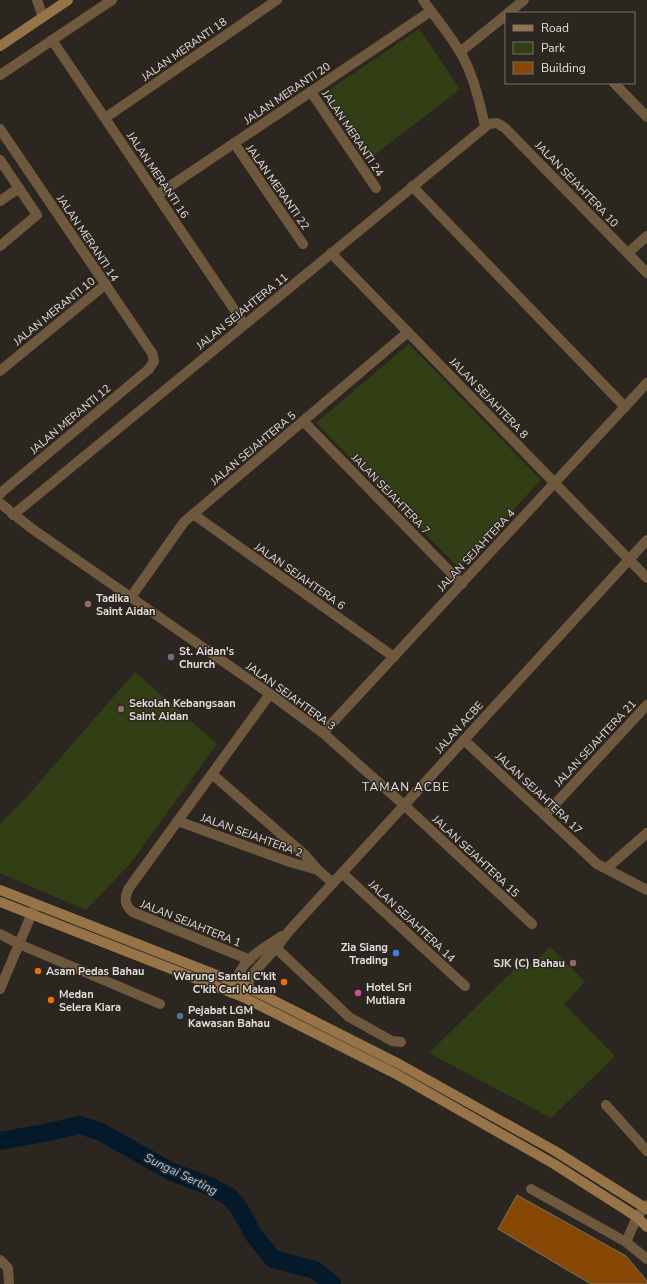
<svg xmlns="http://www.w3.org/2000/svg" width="647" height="1284" viewBox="0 0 647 1284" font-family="'Nunito Sans',sans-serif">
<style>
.green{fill:#323f14}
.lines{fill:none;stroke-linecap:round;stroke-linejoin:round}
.river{stroke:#041a2b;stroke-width:18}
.building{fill:#874806;stroke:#79706a}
.street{stroke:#6f593e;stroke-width:10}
.secondary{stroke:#977448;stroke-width:10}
.education-dot{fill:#8d6e63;stroke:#2c2620;stroke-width:1.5}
.worship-dot{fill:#6b7280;stroke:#2c2620;stroke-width:1.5}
.shop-dot{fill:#3f7fe0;stroke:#2c2620;stroke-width:1.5}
.food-dot{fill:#e8710a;stroke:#2c2620;stroke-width:1.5}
.hotel-dot{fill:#d1479c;stroke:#2c2620;stroke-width:1.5}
.service-dot{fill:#5c6f8a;stroke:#2c2620;stroke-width:1.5}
.labels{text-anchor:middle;stroke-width:3;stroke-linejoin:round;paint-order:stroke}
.street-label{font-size:11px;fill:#e4dfdb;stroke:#2c2620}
.poi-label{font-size:11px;font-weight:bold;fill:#e4dfdb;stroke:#2c2620;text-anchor:start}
.neighbourhood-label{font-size:12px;letter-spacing:1px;fill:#e4dfdb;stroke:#2c2620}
.water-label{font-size:12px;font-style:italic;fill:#96cdf9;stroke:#2c2620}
</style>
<rect width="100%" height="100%" fill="#2c2620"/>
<!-- green -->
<g class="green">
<polygon points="419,29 460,89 368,160 323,94"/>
<polygon points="409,344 541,480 459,568 316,423"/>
<polygon points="135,672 217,744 130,864 86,910 0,873 0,824 24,800"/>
<polygon points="550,947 585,982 564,1004 615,1056 551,1118 429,1053 523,961 529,968"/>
</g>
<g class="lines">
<!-- river -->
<polyline class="river" points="0,1141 44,1133 80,1125 101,1132 170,1171 209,1186 230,1197 239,1208 253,1234 273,1259 315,1270 332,1284"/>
</g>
<!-- building -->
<polygon class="building" points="517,1195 626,1256 647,1281 647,1284 591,1284 498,1229"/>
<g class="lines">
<!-- street -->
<g class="street">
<polyline points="37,0 43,17"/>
<path d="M423,0c14,20 31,39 42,61 10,21 15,43 20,65"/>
<polyline points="508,13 524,0"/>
<polyline points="52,40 244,324"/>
<polyline points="460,52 506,15"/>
<polyline points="0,75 112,0"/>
<polyline points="614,83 647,117"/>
<polyline points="311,92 376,188"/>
<polyline points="105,118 277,0"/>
<polyline points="0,129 152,353 154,361 149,369 3,491 0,494"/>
<polyline points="234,143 303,244"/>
<polyline points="0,160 37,215 0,246"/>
<polyline points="412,186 625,407"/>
<polyline points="157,195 431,11"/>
<polyline points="0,201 19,188"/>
<polyline points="331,253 647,578"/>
<polyline points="628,253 647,236"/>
<polyline points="0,371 106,284"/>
<polyline points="303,421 462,584"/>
<polyline points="0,503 31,528 270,694 323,733 404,805 532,924"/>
<polyline points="193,514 394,657"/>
<polyline points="13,515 489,124 497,123 505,128 647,273"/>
<polyline points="131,597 184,522 408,332"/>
<polyline points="323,733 647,383"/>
<polyline points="464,740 597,864 647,890"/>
<polyline points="212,774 305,855 318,870 333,883"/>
<polyline points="545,815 647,705"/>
<polyline points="178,821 290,862 318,870"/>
<polyline points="607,868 647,833"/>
<polyline points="342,873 465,986"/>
<polyline points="0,934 19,944 160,1004"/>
<polyline points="276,948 349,1017 392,1041 401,1042"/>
<path d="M250,960l-117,-48c-9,-7 -9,-14 -4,-24l141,-194"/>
<polyline points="0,989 35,906"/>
<path d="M231,993c3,-7 5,-15 9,-21 8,-16 27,-26 42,-36"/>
<polyline points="243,997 251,976 257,969 276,948 289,931 647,540"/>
<polyline points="606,1105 647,1151"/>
<polyline points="531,1189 626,1242 647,1259"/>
<polyline points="626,1242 637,1217 647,1205"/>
<polyline points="0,1260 8,1268 9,1284"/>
</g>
<!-- secondary -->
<g class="secondary">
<polyline points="0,46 68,0"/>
<polyline points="0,890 247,987 401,1065 555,1151 647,1209"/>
<polyline points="0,902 243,997 396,1074 554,1164 637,1217 647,1227"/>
</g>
</g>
<!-- markers -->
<g class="education-dot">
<circle cx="88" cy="604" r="4"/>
<circle cx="121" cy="709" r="4"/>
<circle cx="573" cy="963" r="4"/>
</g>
<circle class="worship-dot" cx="171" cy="657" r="4"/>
<circle class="shop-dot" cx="396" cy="953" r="4"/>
<g class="food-dot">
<circle cx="38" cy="971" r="4"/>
<circle cx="284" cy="982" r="4"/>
<circle cx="51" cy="1000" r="4"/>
</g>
<circle class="hotel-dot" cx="358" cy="993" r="4"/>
<circle class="service-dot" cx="180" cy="1016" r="4"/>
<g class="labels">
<!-- street labels -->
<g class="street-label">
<text transform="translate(184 49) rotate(-35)" y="4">JALAN MERANTI 18</text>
<text transform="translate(287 93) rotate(-34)" y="4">JALAN MERANTI 20</text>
<text transform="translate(353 133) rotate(56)" y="4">JALAN MERANTI 24</text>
<text transform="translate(158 175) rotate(56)" y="4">JALAN MERANTI 16</text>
<text transform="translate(577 184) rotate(46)" y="4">JALAN SEJAHTERA 10</text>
<text transform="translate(278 187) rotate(55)" y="4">JALAN MERANTI 22</text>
<text transform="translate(88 238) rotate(56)" y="4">JALAN MERANTI 14</text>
<text transform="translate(54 311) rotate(-39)" y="4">JALAN MERANTI 10</text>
<text transform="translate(242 311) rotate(-39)" y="4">JALAN SEJAHTERA 11</text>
<text transform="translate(489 398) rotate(46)" y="4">JALAN SEJAHTERA 8</text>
<text transform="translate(70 419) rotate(-40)" y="4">JALAN MERANTI 12</text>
<text transform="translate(253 448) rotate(-40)" y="4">JALAN SEJAHTERA 5</text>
<text transform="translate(391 494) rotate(46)" y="4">JALAN SEJAHTERA 7</text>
<text transform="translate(476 550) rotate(-47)" y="4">JALAN SEJAHTERA 4</text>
<text transform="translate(300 576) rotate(35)" y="4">JALAN SEJAHTERA 6</text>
<text transform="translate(291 696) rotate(36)" y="4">JALAN SEJAHTERA 3</text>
<text transform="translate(459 727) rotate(-48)" y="4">JALAN ACBE</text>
<text transform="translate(595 743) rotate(-47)" y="4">JALAN SEJAHTERA 21</text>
<text transform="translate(539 793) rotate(43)" y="4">JALAN SEJAHTERA 17</text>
<text transform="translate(252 835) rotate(20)" y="4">JALAN SEJAHTERA 2</text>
<text transform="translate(476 856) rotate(43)" y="4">JALAN SEJAHTERA 15</text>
<text transform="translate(412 921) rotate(43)" y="4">JALAN SEJAHTERA 14</text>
<text transform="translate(191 923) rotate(22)" y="4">JALAN SEJAHTERA 1</text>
</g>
<!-- poi labels -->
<g class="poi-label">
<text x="96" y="602">Tadika<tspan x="96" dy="13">Saint Aidan</tspan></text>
<text x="179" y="655">St. Aidan's<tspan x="179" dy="13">Church</tspan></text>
<text x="129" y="707">Sekolah Kebangsaan<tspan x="129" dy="13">Saint Aidan</tspan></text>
<text x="388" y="951" text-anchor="end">Zia Siang<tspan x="388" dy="13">Trading</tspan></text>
<text x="565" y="967" text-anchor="end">SJK (C) Bahau</text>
<text x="46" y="975">Asam Pedas Bahau</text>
<text x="276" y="980" text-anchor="end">Warung Santai C'kit<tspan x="276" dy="13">C'kit Cari Makan</tspan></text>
<text x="366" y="991">Hotel Sri<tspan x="366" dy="13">Mutiara</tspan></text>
<text x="59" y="998">Medan<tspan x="59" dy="13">Selera Kiara</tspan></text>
<text x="188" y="1014">Pejabat LGM<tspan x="188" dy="13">Kawasan Bahau</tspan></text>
</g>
<!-- neighbourhood labels -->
<g class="neighbourhood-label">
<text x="406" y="791">TAMAN ACBE</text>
</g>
<!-- water labels -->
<g class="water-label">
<text transform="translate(181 1174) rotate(26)" y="4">Sungai Serting</text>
</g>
</g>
<!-- legend -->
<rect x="505" y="12" width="130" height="72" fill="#2c2620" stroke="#76706b"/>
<rect x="513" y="25" width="20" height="6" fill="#977448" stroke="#76706b"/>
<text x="541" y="32" font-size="12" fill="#e4dfdb">Road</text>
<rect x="513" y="42" width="20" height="12" fill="#323f14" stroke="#76706b"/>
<text x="541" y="52" font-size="12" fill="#e4dfdb">Park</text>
<rect x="513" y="62" width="20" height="12" fill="#874806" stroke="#76706b"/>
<text x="541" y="72" font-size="12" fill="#e4dfdb">Building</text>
</svg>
